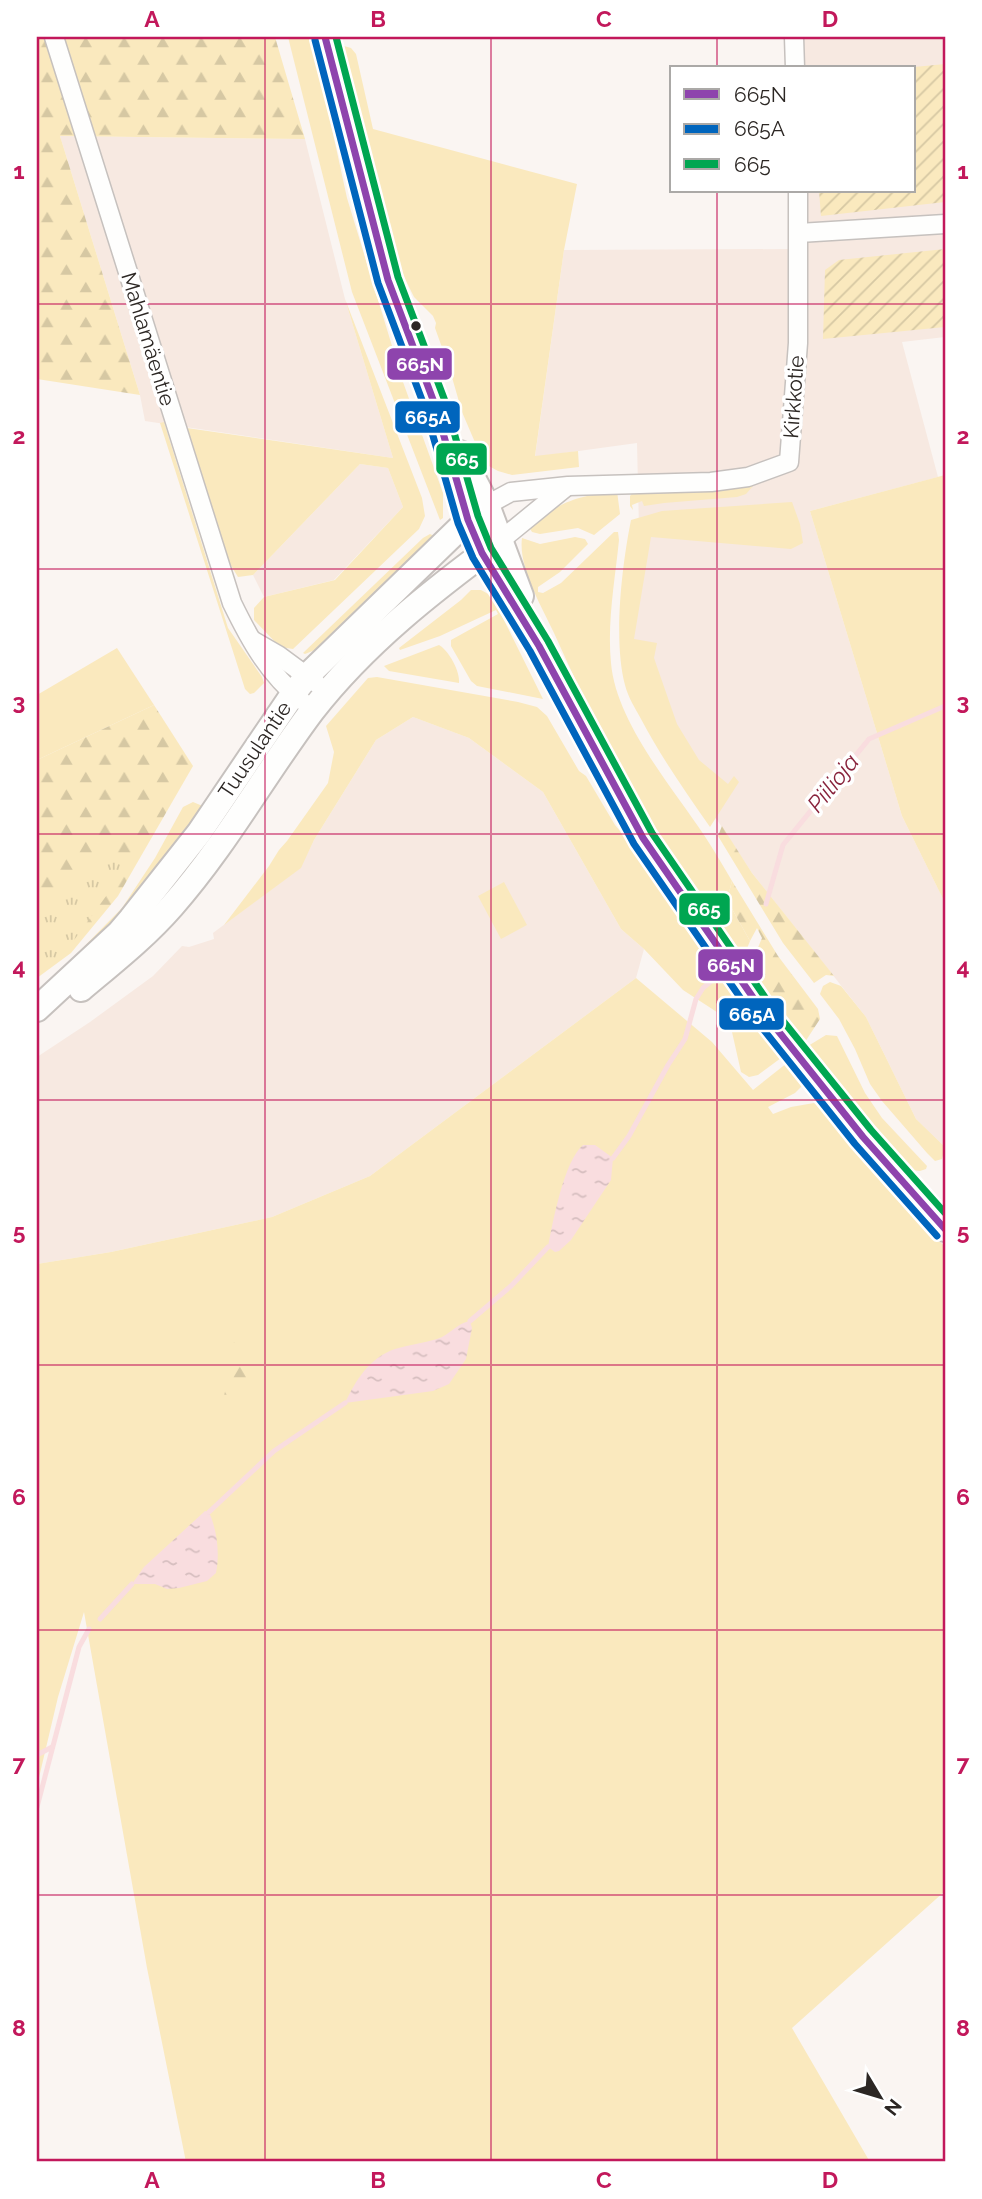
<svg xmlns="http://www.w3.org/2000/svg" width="982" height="2199" viewBox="0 0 982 2199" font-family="Raleway,sans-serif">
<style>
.built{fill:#f7e9e1}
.grass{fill:#fae9be}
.forest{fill:url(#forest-firs)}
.park{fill:url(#park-tufts)}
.garden{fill:url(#garden-furrows)}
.water{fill:url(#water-ripples)}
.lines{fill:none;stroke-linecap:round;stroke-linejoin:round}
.stream{stroke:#f9dddf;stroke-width:5}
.street-casing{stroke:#c6c1be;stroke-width:21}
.secondary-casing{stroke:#c6c1be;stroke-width:28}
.street{stroke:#fefefd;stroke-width:18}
.secondary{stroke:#fefefd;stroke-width:24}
.bus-1-casing{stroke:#fff;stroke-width:12}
.bus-2-casing{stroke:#fff;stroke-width:12}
.bus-3-casing{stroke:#fff;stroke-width:12}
.bus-1{stroke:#8e44ad;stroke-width:7}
.bus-2{stroke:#0065bd;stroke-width:7}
.bus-3{stroke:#00a651;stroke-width:7}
.grid{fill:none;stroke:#c2185b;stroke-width:2;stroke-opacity:0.55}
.bus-dot{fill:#2c2724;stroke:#fff;stroke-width:2.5}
.labels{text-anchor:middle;stroke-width:7;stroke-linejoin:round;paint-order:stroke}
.street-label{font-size:21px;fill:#2c2724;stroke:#fff}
.water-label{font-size:23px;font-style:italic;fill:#88233c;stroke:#fff}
.line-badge{stroke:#fff;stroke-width:2.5}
.badge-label{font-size:19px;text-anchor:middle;font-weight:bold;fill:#fff}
.neatline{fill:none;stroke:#c2185b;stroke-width:2.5}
.grid-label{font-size:23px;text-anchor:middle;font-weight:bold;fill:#c2185b}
</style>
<defs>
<pattern id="forest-firs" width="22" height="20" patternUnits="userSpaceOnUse" patternTransform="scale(1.75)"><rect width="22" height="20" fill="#fae9be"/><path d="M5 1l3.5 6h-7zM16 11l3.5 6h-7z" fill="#d6c8a3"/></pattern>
<pattern id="park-tufts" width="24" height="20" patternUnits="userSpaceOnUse" patternTransform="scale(1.75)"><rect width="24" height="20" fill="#fae9be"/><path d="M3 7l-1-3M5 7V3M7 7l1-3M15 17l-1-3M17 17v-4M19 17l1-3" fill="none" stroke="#d6c8a3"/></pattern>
<pattern id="garden-furrows" width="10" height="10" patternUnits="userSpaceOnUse" patternTransform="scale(1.75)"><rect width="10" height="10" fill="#fae9be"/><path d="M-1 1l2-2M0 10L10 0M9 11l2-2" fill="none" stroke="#d6c8a3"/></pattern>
<pattern id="water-ripples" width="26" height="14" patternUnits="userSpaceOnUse" patternTransform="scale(1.75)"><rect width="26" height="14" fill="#f9dddf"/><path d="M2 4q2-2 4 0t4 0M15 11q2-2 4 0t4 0" fill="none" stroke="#d6bebf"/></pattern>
</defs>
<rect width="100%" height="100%" fill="#faf5f2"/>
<!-- built -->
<g class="built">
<polygon points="787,37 945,37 945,337 902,342 938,477 810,511 902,816 945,903 945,1147 916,1119 866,1017 752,873 641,704 624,633 639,529 637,443 535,457 564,250 791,249 790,191 914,191 914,68 788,68"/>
<polygon points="60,136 305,139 345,299 393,458 145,421 140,395"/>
<polygon points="360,464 388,468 403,507 334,580 264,597 253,575"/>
<polygon points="413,717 469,738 543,792 621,929 644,949 636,978 370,1176 272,1217 111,1252 37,1264 37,1057 90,1022 153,976 182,946 189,947 214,939 213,933 300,868 314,840 376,740"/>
</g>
<!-- grass -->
<g class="grass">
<polygon points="288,37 312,37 347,198 403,382 443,493 443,518 440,520 352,292"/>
<polygon points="344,46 351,48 356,54 373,129 577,184 564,250 535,456 578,451 579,467 512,475 498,471 487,465 480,454 462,412 449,367 435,328 436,323 433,316 414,297 397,263 376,196 341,53"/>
<polygon points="345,299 422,498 425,516 419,529 293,649 280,647 254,620 254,608 264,597 335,580 403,507 388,468 360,464 253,575 238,577 230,564 187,428 393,458"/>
<polygon points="164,422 228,628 262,677 264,683 254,693 250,694 245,689 160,423"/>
<polygon points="945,475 945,903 902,816 810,511"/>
<polygon points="753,484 753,486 746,494 737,497 664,503 644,506 642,501 632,505 633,510 630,506 630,496 634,491"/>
<path d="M617,491l3,23 -26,21 -16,-7 -38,6 -8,-2 -3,-5c31,-26 49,-31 88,-36z"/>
<path d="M792,502l8,22 3,19 -12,6 -140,-12 -17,102 23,4 -3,15 23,66 22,36 29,24 6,-8 5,6 -29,45c-25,-36 -49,-70 -69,-108 -6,-11 -13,-22 -16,-34 -12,-44 -3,-120 6,-165l31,-9z"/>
<path d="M614,532h4l1,8c-4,40 -12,82 -8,123 5,59 61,124 93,172 10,15 19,31 28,46l-5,19 23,41 -4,10 -6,5c-16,-23 -33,-46 -49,-70 -54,-79 -98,-166 -137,-253 -12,-26 -36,-66 -32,-95l18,6 35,-7 10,2 3,5 -28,28 -22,15v5l5,1 18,-10z"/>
<polygon points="430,534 434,536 336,632 315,650 305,654 303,653 423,538"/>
<polygon points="471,590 481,590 492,596 543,699 477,686 471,681 451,646 451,640 498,614 496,610 440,636 400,650 399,648 461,600"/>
<path d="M439,645c10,6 21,26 20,38l-70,-12 -5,-5z"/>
<polygon points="117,648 154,705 37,760 37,695"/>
<polygon points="377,677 518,702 537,707 547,716 579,771 586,776 615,825 651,868 718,963 781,1058 758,1075 749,1077 741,1072 732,1032 726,1018 683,990 644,949 621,929 543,792 469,738 413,717 376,740 314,840 301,868 224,925 269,866 279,850 287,841 328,783 334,752 326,726 368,678"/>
<polygon points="193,802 205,807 127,912 37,997 37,990 57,974 122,908 155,858 183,807"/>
<polygon points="504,882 527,925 501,939 478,896"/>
<polygon points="636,978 712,1042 753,1090 787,1063 803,1085 795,1093 768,1107 773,1114 791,1107 814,1103 824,1111 873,1170 945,1247 945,1891 792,2028 870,2162 186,2162 147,1968 84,1612 58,1697 37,1786 37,1264 111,1252 272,1217 370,1176"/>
<polygon points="830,982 841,986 866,1017 916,1119 945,1147 942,1159 935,1161 927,1153 882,1101 870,1084 855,1049 839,1019 820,994 823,986"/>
<polygon points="826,1035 837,1036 865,1093 882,1118 927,1166 926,1169 920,1171 910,1170 879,1137 808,1046"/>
</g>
<!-- forest -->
<g class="forest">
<polygon points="37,37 275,37 305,139 60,136 140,395 37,379"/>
<polygon points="154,705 193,766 118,896 71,953 37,978 37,760"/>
<polygon points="722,826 752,873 834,976 826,975 814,983 783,943 718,836"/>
<polygon points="732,881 778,956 818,1009 820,1019 805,1042 747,966 754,957 762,938 757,928 750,941 727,900"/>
<path d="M228,1341c13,1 24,15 21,28 -2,9 -8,19 -11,27h-14l6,-27z"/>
</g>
<!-- park -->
<polygon class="park" points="110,857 128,866 69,947 37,973 37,916 91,863 99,858"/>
<!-- garden -->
<g class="garden">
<polygon points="945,64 945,202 821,216 819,191 914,191 914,68 904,68"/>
<polygon points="945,249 945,327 823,339 825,270 839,260"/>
</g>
<!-- water -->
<g class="water">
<path d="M583,1145h12l18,13 -2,22 -40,60 -12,11 -4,1 -7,-5c5,-26 16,-86 35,-102z"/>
<path d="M470,1321l2,7 -6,31 -17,25 -16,7 -88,12c11,-23 24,-45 50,-54 14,-4 28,-6 42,-10 13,-4 20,-16 33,-18z"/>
<path d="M205,1511l4,1c8,18 11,41 7,61l-9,8 -28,7 -12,1 -12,-5h-23l12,-17z"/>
</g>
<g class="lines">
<!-- stream -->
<g class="stream">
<polyline points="766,904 783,845 869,739 945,706"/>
<polyline points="613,1158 629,1136 668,1065 685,1039 696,999 703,988 715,978"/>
<polyline points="470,1321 511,1286 548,1247"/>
<polyline points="209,1512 274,1451 345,1403"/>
<polyline points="100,1619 132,1584"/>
<polyline points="37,1755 52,1747"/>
<polyline points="37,1807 79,1647 89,1629"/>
</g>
<defs>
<g id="street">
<path d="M54,37l178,566c18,37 36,70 69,97"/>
<polyline points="794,37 795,68"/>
<polyline points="799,233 945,224"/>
<polyline points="487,505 511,492 568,486 711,482 748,477 789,462 798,343 798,191"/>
<polyline points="501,540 566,487"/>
<polyline points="252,640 278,655 316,683"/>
</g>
<g id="secondary">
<polyline points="325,37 388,280 435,405 468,520 482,553 539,646 643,838 763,1012 863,1137 945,1229"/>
<polyline points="460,453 487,505 521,596"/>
<path d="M81,989c32,-27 64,-52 91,-83 53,-60 92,-131 140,-195 53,-68 120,-120 189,-171"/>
<polyline points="37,1009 119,933 131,919 199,833 293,694 308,675 468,520 487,505"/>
</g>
</defs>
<!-- street casing -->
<use href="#street" class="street-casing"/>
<!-- secondary casing -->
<use href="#secondary" class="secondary-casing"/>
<!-- street -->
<use href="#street" class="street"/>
<!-- secondary -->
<use href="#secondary" class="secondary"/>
<defs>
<polyline id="bus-1" points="325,37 388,280 435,405 468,520 482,553 539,646 643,838 763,1012 863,1137 945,1229"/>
<polyline id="bus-2" points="315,40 378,283 425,408 458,523 473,558 530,651 634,844 755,1019 855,1144 937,1236"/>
<polyline id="bus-3" points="336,37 398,277 445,401 478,516 491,548 548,641 652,833 771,1006 871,1130 945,1213"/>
</defs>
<!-- bus-1 casing -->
<use href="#bus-1" class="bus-1-casing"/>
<!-- bus-2 casing -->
<use href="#bus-2" class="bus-2-casing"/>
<!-- bus-3 casing -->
<use href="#bus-3" class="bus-3-casing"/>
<!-- bus-1 -->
<use href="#bus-1" class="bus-1"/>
<!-- bus-2 -->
<use href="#bus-2" class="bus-2"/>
<!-- bus-3 -->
<use href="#bus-3" class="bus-3"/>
</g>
<!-- grid -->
<path class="grid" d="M265,37v2125M491,37v2125M717,37v31M717,191v1971M37,304h908M37,569h908M37,834h908M37,1100h908M37,1365h908M37,1630h908M37,1895h908"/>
<!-- markers -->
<circle class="bus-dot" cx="416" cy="326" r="6"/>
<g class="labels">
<!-- street labels -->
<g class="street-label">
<text transform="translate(148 339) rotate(73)" y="7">Mahlamäentie</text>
<text transform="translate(794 397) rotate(-86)" y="7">Kirkkotie</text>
<text transform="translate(255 750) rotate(-56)" y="7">Tuusulantie</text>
</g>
<!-- water labels -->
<g class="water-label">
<text transform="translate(833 783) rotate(-51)" y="8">Piilioja</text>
</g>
</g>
<g class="line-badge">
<rect x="386" y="347" width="67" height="34" rx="7" fill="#8e44ad"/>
<rect x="394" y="400" width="67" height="34" rx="7" fill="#0065bd"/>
<rect x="435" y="442" width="53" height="34" rx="7" fill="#00a651"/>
<rect x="678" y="892" width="53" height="34" rx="7" fill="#00a651"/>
<rect x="697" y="948" width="67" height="34" rx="7" fill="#8e44ad"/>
<rect x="718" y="997" width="67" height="34" rx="7" fill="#0065bd"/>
</g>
<g class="badge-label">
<text x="420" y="371">665N</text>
<text x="428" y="424">665A</text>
<text x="462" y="466">665</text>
<text x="704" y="916">665</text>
<text x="731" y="972">665N</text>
<text x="752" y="1021">665A</text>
</g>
<!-- border -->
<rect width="982" height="2199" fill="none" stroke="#ffffff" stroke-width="77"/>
<!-- legend -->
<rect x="670" y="66" width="245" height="126" fill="#ffffff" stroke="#aba9a7" stroke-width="2"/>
<rect x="684" y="89" width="35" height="10" fill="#8e44ad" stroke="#aba9a7" stroke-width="2"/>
<text x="734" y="102" font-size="21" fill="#2c2724">665N</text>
<rect x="684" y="124" width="35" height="10" fill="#0065bd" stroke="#aba9a7" stroke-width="2"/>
<text x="734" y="136" font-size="21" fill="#2c2724">665A</text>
<rect x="684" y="159" width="35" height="10" fill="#00a651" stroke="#aba9a7" stroke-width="2"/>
<text x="734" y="172" font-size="21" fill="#2c2724">665</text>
<!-- north arrow -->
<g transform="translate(880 2097) rotate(128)" stroke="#ffffff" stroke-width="5" paint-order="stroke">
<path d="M0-5L12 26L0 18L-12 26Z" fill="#2c2724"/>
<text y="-10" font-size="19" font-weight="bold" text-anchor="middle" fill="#2c2724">N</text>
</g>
<rect x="38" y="38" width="906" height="2122" class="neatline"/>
<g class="grid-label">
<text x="152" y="27">A</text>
<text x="378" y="27">B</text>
<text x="604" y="27">C</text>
<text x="830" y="27">D</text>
<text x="19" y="179">1</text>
<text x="963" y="179">1</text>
<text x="19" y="444">2</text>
<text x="963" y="444">2</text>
<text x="19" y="710">3</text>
<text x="963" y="710">3</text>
<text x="19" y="975">4</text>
<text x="963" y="975">4</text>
<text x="19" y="1240">5</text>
<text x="963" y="1240">5</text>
<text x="19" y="1505">6</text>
<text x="963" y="1505">6</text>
<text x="19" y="1771">7</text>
<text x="963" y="1771">7</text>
<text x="19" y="2036">8</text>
<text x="963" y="2036">8</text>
<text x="152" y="2188">A</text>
<text x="378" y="2188">B</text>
<text x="604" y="2188">C</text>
<text x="830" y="2188">D</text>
</g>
</svg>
